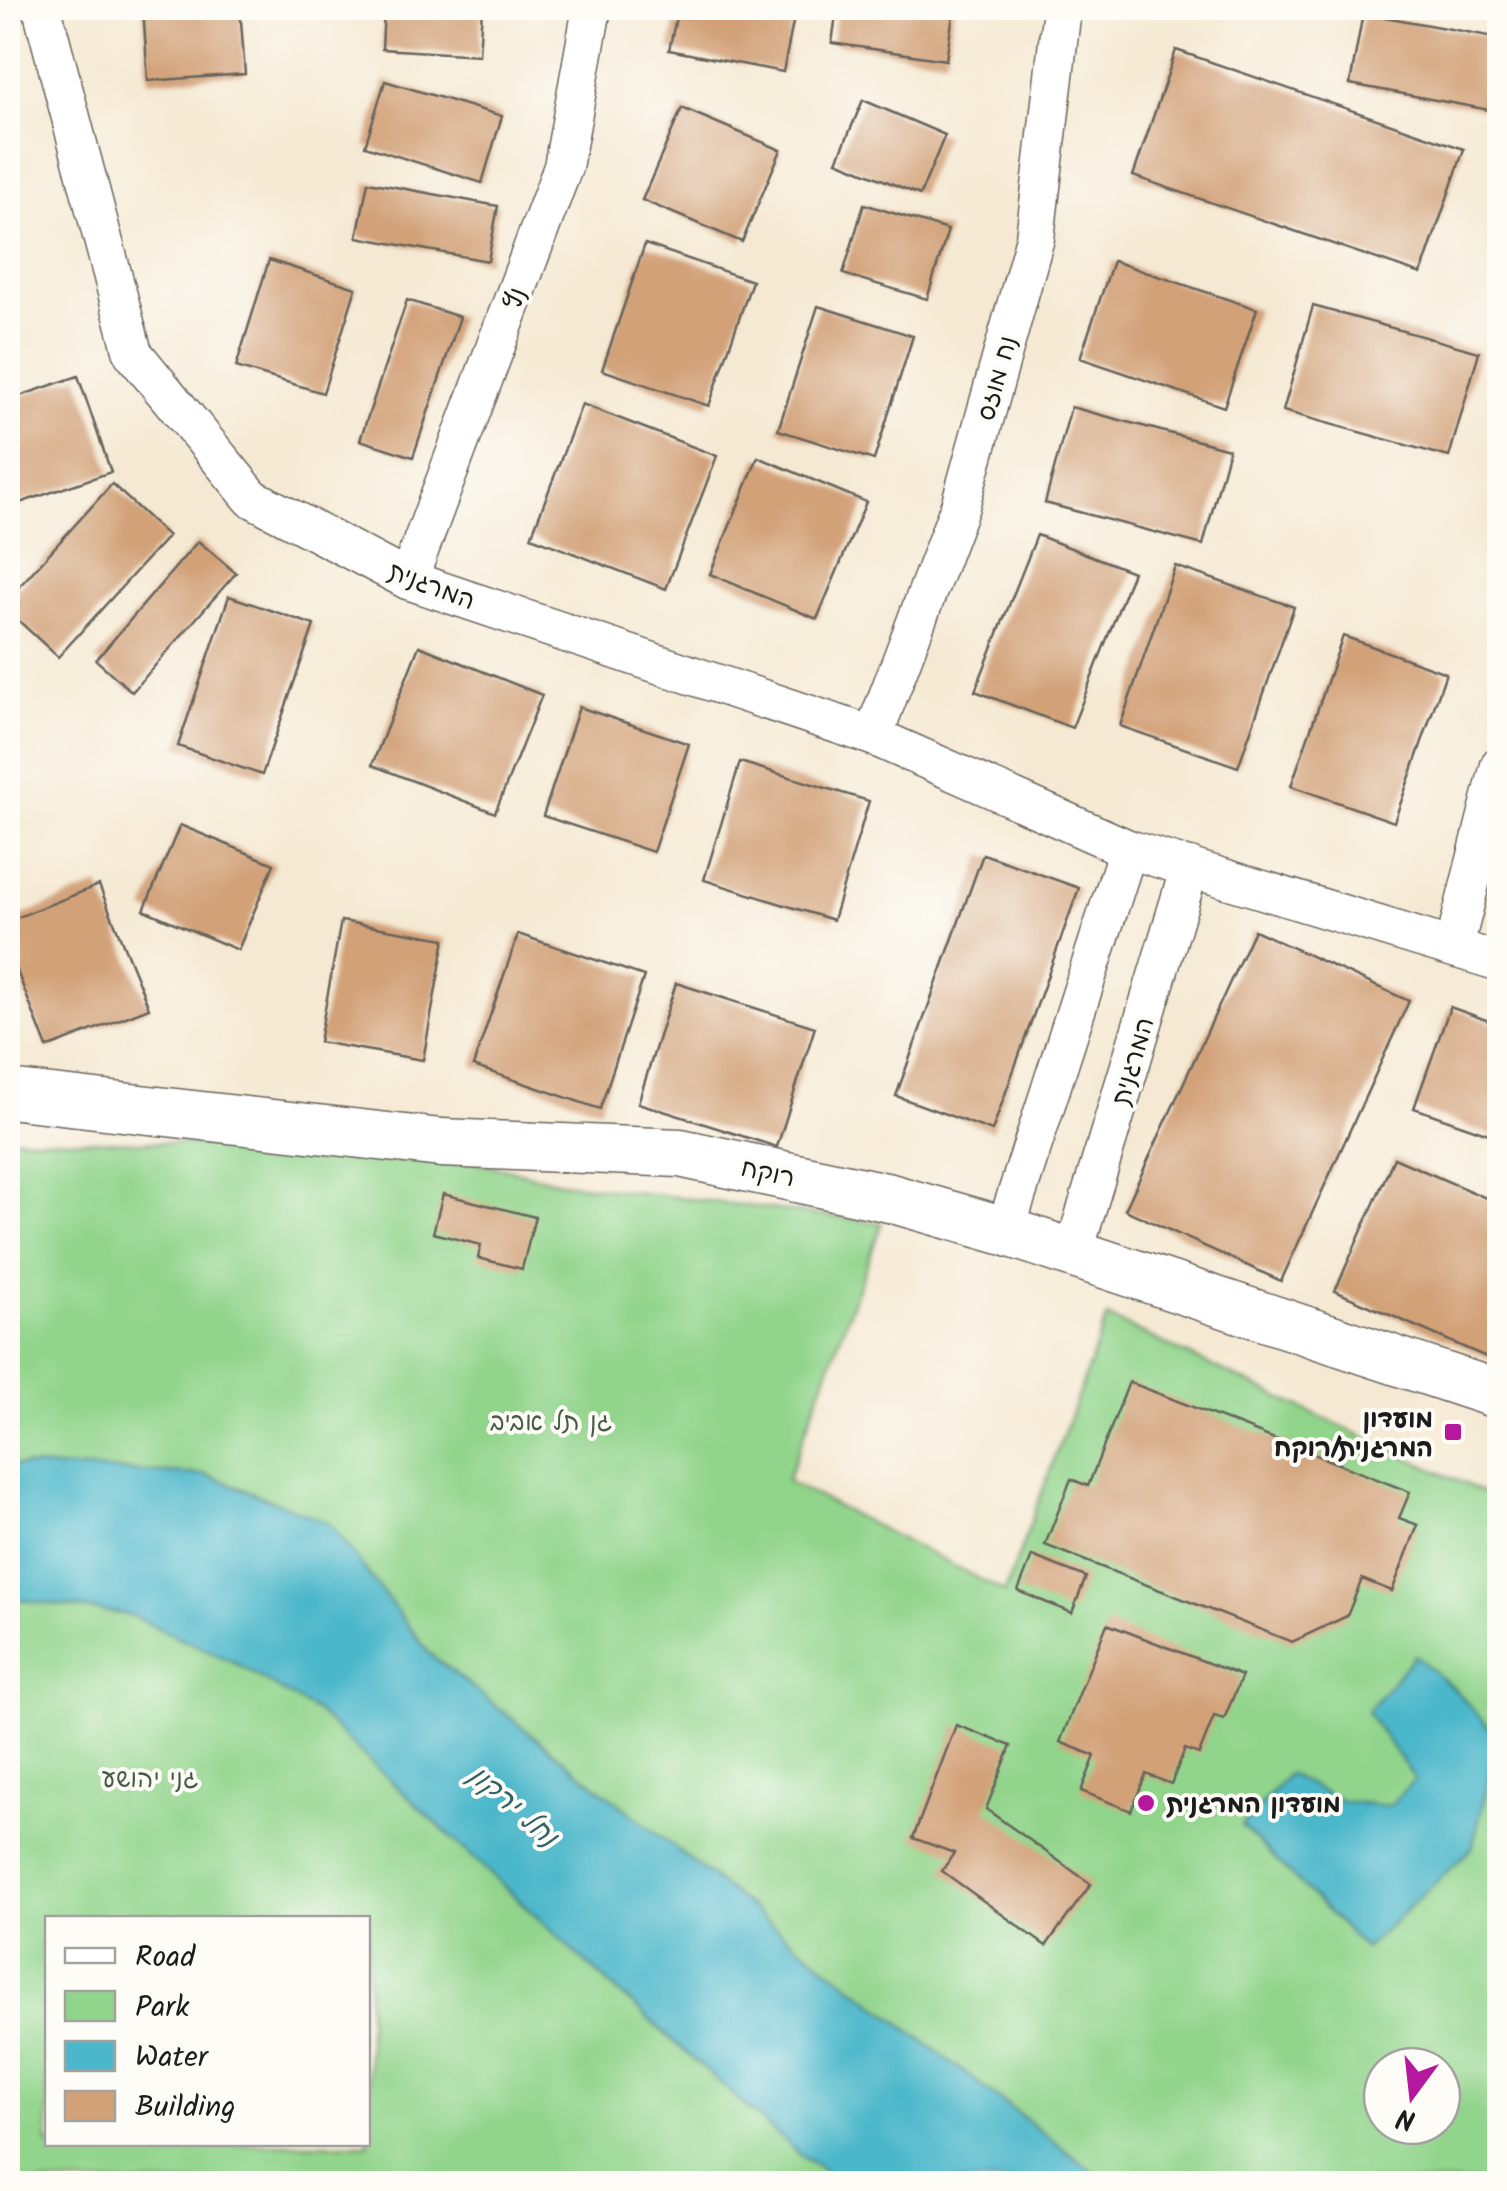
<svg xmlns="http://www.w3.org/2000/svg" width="1507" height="2191" viewBox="0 0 1507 2191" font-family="Kalam,'Playpen Sans Hebrew',sans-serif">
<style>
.green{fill:#91d48b;stroke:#567854;stroke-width:2.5;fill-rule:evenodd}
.water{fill:#4cb7ca;stroke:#346a73;stroke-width:2.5}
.building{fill:#d2a178}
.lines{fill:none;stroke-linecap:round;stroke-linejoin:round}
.minor-casing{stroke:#68645c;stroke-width:41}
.tertiary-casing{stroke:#68645c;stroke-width:51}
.minor{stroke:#fff;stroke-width:38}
.tertiary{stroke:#fff;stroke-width:48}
.poi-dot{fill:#b5179e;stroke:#fdfcf7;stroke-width:4}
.labels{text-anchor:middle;stroke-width:8;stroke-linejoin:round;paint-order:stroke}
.street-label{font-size:25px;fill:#1c1c1c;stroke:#fdfcf7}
.poi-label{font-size:25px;font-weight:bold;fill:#1c1c1c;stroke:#fdfcf7;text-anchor:end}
.park-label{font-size:25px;fill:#455c43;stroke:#fdfcf7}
.water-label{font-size:28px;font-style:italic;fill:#32626a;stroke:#fdfcf7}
</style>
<rect width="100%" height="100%" fill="#fdfcf7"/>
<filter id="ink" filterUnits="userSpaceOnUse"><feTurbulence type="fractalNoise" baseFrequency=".01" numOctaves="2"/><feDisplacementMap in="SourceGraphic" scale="20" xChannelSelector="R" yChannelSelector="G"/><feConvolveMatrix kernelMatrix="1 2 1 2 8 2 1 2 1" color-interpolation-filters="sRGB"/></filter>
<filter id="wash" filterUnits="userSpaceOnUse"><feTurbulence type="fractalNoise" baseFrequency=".0048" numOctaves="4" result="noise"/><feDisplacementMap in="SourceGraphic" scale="40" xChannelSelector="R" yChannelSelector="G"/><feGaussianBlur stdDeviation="2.25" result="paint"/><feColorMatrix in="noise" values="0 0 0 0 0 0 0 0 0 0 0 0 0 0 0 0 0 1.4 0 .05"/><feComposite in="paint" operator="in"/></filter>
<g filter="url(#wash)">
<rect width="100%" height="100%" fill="#f5e9d3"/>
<!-- green -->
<g class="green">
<path d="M8,1138l423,13 134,32 317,40 -95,258 218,111 102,-275 392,183v683h-391l-341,-262 -337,-267 -101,-131 -122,-48 -199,-10zM1382,2066h60v60h-60z"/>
<path d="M8,1598l122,17 104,47 83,50 254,237 230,207 45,27 -838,1zM48,1918h320v226h-320z"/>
</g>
<!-- water -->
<g class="water">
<polygon points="8,1465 207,1475 329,1523 430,1654 767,1921 1108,2183 846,2183 801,2156 571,1949 317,1712 234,1662 130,1615 8,1598"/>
<polygon points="1415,1655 1458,1693 1499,1739 1472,1848 1365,1949 1242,1826 1288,1774 1342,1801 1389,1806 1415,1779 1367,1712"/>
</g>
<g id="blocks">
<!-- building -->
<g class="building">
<polygon points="143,8 240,8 245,74 148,81"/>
<polygon points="384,8 482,8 479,55 382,49"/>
<polygon points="678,8 796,8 783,72 669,50"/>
<polygon points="837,8 954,8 946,60 832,43"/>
<polygon points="1363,13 1500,38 1500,112 1350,84"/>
<polygon points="1176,50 1464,149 1421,274 1133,176"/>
<polygon points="385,81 502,116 482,183 365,146"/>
<polygon points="863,100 945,135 920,195 837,161"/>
<polygon points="682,108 781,150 742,242 642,200"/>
<polygon points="368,182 498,206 488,261 357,237"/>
<polygon points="864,204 948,230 927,299 843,274"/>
<polygon points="645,244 752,281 709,406 602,370"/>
<polygon points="269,260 356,288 323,393 236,367"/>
<polygon points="1113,261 1257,309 1224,407 1080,358"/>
<polygon points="407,300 460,317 413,457 360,440"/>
<polygon points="818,306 913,336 874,460 778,430"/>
<polygon points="1313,306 1479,352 1449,457 1283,411"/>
<polygon points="78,376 111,472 8,507 8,400"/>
<polygon points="582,404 717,456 666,589 531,537"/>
<polygon points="1071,407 1229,449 1203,545 1045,503"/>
<polygon points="758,457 866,502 817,619 710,574"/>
<polygon points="112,484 168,536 58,657 8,611 8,599"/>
<polygon points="1037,535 1133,572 1072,728 975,691"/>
<polygon points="198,541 236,573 132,692 96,660"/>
<polygon points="1175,566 1294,607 1238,767 1120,726"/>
<polygon points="229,596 314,625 262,775 178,746"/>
<polygon points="1343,636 1446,673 1394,822 1291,786"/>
<polygon points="419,646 542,695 495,813 372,765"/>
<polygon points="579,707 689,744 653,852 543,816"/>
<polygon points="740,762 869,801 833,920 704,880"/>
<polygon points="180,825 274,864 238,950 144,910"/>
<polygon points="983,854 1079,888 992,1131 896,1096"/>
<polygon points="99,885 149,1008 47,1048 8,948 8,921"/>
<polygon points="341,921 445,939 423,1060 319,1042"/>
<polygon points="1254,930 1409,1001 1281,1281 1125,1210"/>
<polygon points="518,934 644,976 600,1109 473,1066"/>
<polygon points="676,983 815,1027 777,1147 638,1103"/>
<polygon points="1450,1007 1500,1025 1500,1138 1414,1108"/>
<polygon points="1394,1158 1500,1204 1500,1363 1335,1291"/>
<polygon points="443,1194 535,1217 522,1269 478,1258 481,1245 433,1233"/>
<polygon points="1129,1382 1410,1492 1399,1518 1418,1525 1392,1591 1362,1579 1347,1616 1292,1642 1045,1545 1071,1479 1088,1486"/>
<polygon points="1032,1556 1086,1577 1072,1613 1018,1591"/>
<polygon points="1107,1624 1242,1676 1224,1719 1214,1716 1199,1754 1185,1749 1171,1784 1146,1774 1131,1811 1081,1791 1095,1756 1060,1742"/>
<polygon points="956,1725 1011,1746 986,1809 1091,1884 1046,1946 942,1871 954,1853 913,1838"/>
</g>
</g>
</g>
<g filter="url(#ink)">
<use href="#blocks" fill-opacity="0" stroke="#68645c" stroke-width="2.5"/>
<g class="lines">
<defs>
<g id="minor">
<polyline points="42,8 133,353 252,498 408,580 873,736 1128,849 1500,962"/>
<polyline points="408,580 563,167 592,8"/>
<polyline points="873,736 960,506 1035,238 1062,8"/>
<polyline points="1454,947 1500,765"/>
<polyline points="1005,1231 1128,849"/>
<polyline points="1073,1254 1190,867"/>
</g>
<polyline id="tertiary" points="8,1094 441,1143 680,1153 890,1198 1005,1231 1500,1395"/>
</defs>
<!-- minor casing -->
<use href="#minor" class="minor-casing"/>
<!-- tertiary casing -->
<use href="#tertiary" class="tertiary-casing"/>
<!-- minor -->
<use href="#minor" class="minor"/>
<!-- tertiary -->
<use href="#tertiary" class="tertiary"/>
</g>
</g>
<!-- markers -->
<g class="poi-dot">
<rect x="1443" y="1422" width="20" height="20" rx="5"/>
<circle cx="1146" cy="1803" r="10"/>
</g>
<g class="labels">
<!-- street labels -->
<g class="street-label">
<text transform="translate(514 298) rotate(-69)" y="9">נץ</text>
<text transform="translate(996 378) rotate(-74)" y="9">נח מוזס</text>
<text transform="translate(432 585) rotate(21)" y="9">המרגנית</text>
<text transform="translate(1132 1061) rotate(-73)" y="9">המרגנית</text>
<text transform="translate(768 1172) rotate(12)" y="9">רוקח</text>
</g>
<!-- poi labels -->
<g class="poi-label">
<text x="1433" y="1427">מועדון<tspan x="1433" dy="29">המרגנית/רוקח</tspan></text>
<text x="1166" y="1812" text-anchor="start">מועדון המרגנית</text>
</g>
<!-- park labels -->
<g class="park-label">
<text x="551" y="1430">גן תל אביב</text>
<text x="150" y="1787">גני יהושע</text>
</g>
<!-- water labels -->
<g class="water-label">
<text transform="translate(514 1805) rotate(41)" y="10">נחל ירקון</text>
</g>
</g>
<!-- margin -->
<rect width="1507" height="2191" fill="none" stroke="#fdfcf7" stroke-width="40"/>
<!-- legend -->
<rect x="45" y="1916" width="325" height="230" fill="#fdfcf7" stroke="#a3a29f" stroke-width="2.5"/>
<rect x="65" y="1948" width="50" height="15" fill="#ffffff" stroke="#a3a29f" stroke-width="2.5"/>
<text x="135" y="1966" font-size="30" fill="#1c1c1c">Road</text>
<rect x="65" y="1991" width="50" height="30" fill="#91d48b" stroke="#a3a29f" stroke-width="2.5"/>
<text x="135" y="2016" font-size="30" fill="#1c1c1c">Park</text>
<rect x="65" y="2041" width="50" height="30" fill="#4cb7ca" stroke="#a3a29f" stroke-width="2.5"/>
<text x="135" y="2066" font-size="30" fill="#1c1c1c">Water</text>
<rect x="65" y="2091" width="50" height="30" fill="#d2a178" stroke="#a3a29f" stroke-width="2.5"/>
<text x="135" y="2116" font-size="30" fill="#1c1c1c">Building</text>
<!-- north arrow -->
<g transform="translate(1412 2096) rotate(195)"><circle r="48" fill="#fdfcf7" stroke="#a3a29f" stroke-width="2.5"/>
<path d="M0-8L18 38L0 25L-18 38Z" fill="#b5179e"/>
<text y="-15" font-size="28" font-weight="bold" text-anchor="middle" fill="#1c1c1c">N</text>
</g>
</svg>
